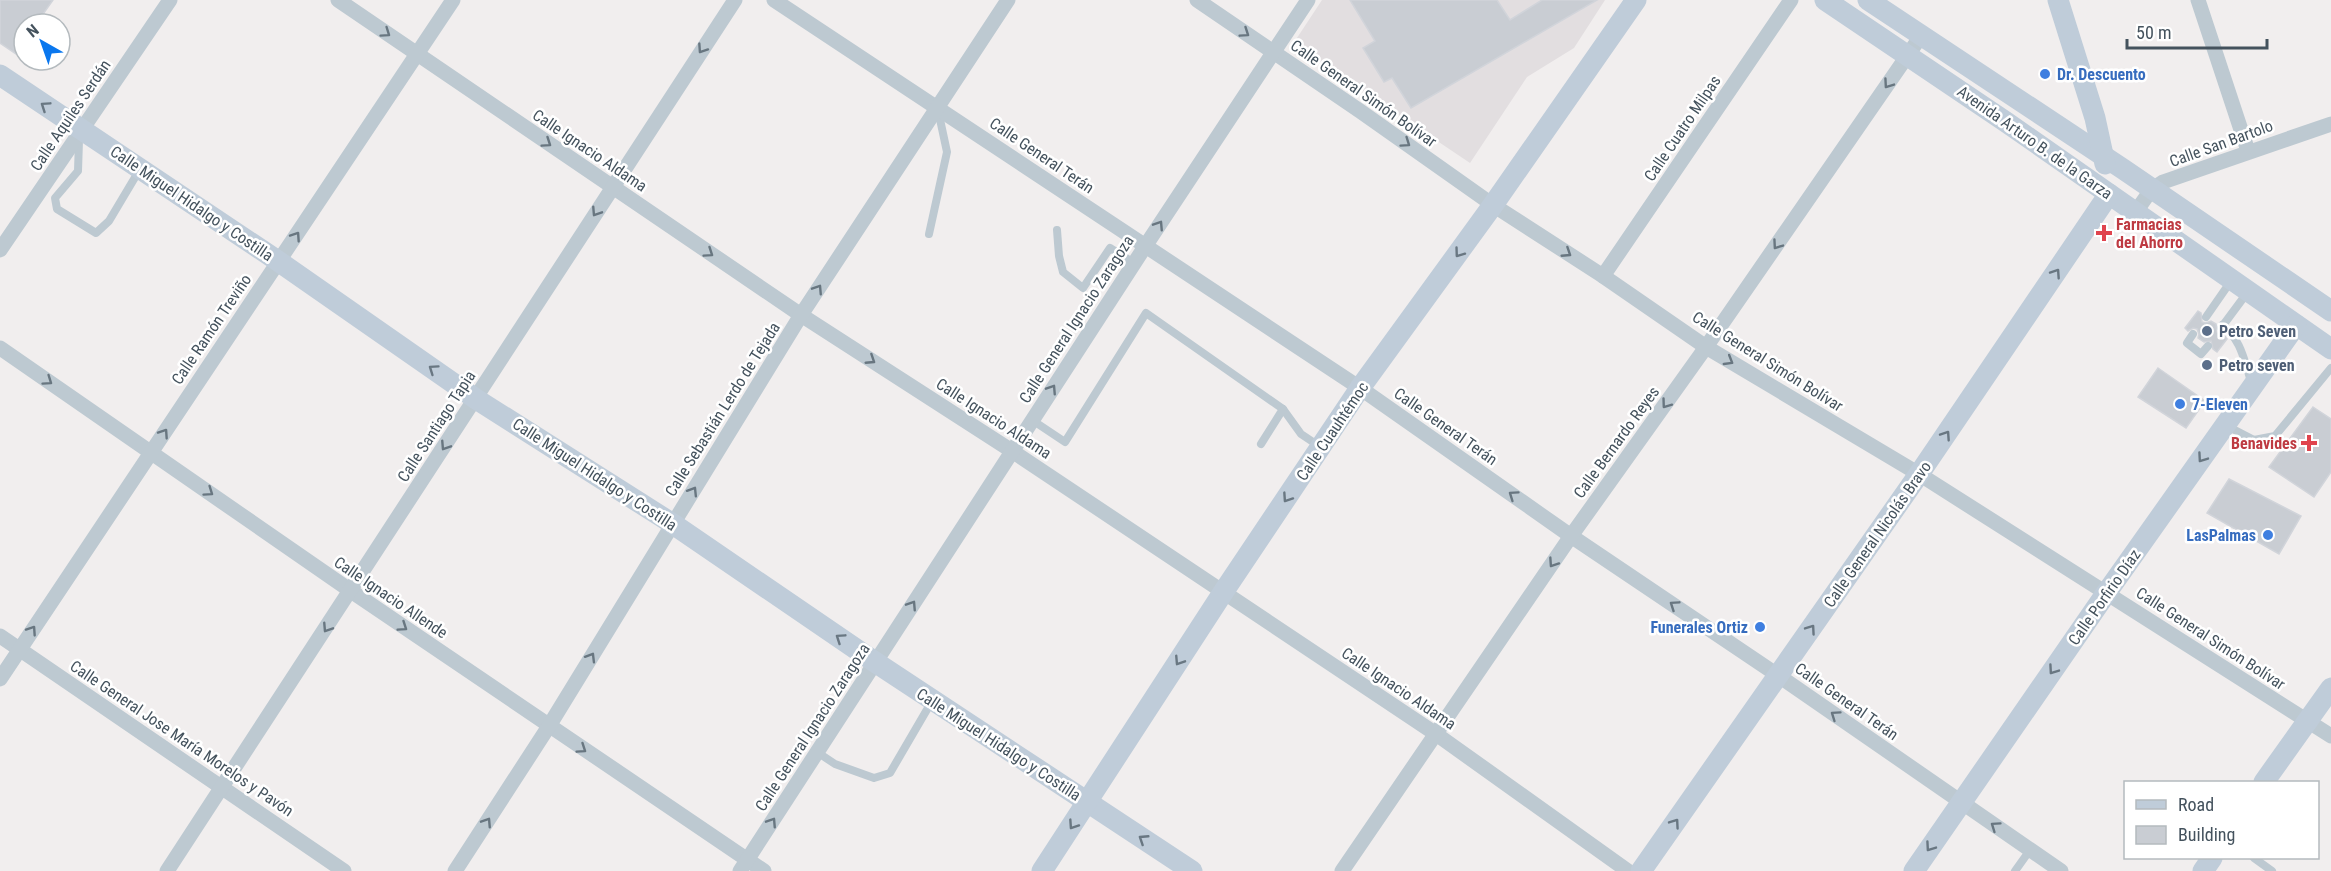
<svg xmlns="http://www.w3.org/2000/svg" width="2331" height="871" viewBox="0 0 2331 871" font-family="'Roboto Condensed',sans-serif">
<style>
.education{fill:#e2dee0}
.building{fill:#c9cdd3;stroke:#d1d4da;stroke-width:1.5}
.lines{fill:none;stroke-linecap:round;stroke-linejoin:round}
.lane{stroke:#bdc9d1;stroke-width:8}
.street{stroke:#bdc9d1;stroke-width:15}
.secondary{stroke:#bfccd9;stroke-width:21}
.oneway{stroke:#687680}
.oneway2{stroke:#697782}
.shop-dot{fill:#3f7fe0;stroke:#fff;stroke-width:2}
.health-dot{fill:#e0444e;stroke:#fff;stroke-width:2}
.service-dot{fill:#5c6f8a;stroke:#fff;stroke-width:2}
.labels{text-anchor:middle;stroke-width:5;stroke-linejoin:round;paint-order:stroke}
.shop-label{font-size:16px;font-weight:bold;fill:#366cbe;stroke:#fff;text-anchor:start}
.street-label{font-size:16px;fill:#44525d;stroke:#fff}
.health-label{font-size:16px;font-weight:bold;fill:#be3a42;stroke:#fff;text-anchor:start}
.service-label{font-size:16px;font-weight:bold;fill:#4e5e75;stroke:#fff;text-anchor:start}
</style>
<rect width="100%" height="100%" fill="#f1eeee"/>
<!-- education -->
<polygon class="education" points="1322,0 1605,0 1574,48 1527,77 1470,163 1293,44"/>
<!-- building -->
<g class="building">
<polygon points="0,0 53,0 36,24 24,24 24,42 16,54 0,43"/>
<polygon points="1350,0 1497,0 1510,20 1542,0 1597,0 1411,108 1392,78 1384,82 1363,48 1375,41"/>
<polygon points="2198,311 2201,313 2202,322 2206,323 2211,321 2216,324 2217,332 2223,334 2227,339 2217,352 2213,349 2211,341 2204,342 2198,338 2199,334 2197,329 2193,328 2188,331 2185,328"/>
<polygon points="2158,368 2205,401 2186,428 2138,397"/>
<polygon points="2313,407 2331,419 2331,472 2314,497 2269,467"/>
<polygon points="2229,479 2301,516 2279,554 2207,513"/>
</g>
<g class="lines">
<!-- lane -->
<g class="lane">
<polyline points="79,140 78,171 55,198 57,209 96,233 109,221 140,169"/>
<polyline points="1057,230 1059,256 1063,272 1083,288 1110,248 1134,263"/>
<polyline points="929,234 947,152 938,110"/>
<polyline points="2206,317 2231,281"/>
<path d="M2222,325c19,14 22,35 29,56"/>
<polyline points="2221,328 2247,293"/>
<polyline points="2193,334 2187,343 2201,354 2208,346"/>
<polyline points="1283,409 1301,434 1319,446"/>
<polyline points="1032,420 1065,442 1146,313 1283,409 1261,444"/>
<polyline points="2227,426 2254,440 2275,436 2331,368"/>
<polyline points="817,752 835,764 874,778 890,773 932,701"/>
<polyline points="2254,858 2272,871"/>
<polyline points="2015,871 2030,850"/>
</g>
<!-- street -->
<g class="street">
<polyline points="338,0 801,315 1012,451 1436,734 1628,871"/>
<polyline points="774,0 1360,388 1571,536 1779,676 2061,871"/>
<polyline points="1197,0 1360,111 1493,205 1603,276 1706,347 1919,474 2331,736"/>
<polyline points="2198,0 2248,151"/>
<polyline points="2135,213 2151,190 2163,182 2331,124"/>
<polyline points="0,250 170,0"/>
<polyline points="1603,276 1791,0"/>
<polyline points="0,348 351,591 764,871"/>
<polyline points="0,636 344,871"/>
<polyline points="0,679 453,0"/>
<polyline points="167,871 735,0"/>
<polyline points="455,871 549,726 801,315 1008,0"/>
<polyline points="740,871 1146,245 1308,0"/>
<polyline points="1342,871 1571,536 1706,347 1921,36"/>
</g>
<!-- secondary -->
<g class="secondary">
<polyline points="1825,0 2006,122 2331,349"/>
<polyline points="1868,0 2123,169 2331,311"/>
<polyline points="2058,0 2095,118 2105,164"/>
<polyline points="0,75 278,261 476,399 673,524 875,662 1192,871"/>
<polyline points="2264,782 2331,688"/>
<polyline points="1042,871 1224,591 1360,388 1493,205 1636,0"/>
<polyline points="1641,871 1919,474 2109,194"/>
<polyline points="1914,871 2107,592 2296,325"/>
<polyline points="2203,871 2212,858"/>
</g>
</g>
<!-- one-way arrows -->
<defs><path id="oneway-chevron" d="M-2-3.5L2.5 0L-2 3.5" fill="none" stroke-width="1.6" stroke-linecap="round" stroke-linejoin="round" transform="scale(1.5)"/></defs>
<g class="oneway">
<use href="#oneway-chevron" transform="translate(386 33) rotate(35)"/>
<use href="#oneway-chevron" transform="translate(1245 33) rotate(34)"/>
<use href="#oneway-chevron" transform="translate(702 49) rotate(124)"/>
<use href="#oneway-chevron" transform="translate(1888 84) rotate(125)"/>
<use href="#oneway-chevron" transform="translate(547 143) rotate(34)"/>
<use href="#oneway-chevron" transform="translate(1406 143) rotate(35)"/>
<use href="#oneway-chevron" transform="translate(596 212) rotate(123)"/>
<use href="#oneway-chevron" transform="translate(1159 225) rotate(-57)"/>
<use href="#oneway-chevron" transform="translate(296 236) rotate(-56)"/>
<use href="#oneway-chevron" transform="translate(1777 245) rotate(125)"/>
<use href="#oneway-chevron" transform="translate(709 253) rotate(34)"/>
<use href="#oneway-chevron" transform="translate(1567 253) rotate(33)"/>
<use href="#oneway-chevron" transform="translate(818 289) rotate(-57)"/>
<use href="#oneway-chevron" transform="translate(871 360) rotate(33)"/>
<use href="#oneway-chevron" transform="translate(1729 361) rotate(31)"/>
<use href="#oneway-chevron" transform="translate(48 381) rotate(35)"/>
<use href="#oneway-chevron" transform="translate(1052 389) rotate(-57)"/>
<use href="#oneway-chevron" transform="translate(1666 404) rotate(126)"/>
<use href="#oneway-chevron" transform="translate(164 433) rotate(-56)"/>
<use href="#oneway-chevron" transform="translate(445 446) rotate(123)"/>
<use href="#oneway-chevron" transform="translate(693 491) rotate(-58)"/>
<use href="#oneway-chevron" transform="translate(209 492) rotate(35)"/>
<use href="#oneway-chevron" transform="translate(1513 495) rotate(-145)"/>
<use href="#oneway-chevron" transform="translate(1553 563) rotate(124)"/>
<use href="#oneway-chevron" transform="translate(912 605) rotate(-57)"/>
<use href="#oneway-chevron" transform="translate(1674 605) rotate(-146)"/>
<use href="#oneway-chevron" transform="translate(403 627) rotate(34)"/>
<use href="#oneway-chevron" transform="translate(327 628) rotate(123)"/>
<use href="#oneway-chevron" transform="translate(32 630) rotate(-56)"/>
<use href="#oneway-chevron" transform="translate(591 657) rotate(-59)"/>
<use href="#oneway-chevron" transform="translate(1835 715) rotate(-145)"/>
<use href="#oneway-chevron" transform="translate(582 749) rotate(34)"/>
<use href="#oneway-chevron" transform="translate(487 822) rotate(-57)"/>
<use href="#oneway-chevron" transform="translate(772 822) rotate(-57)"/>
<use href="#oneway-chevron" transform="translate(1995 826) rotate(-145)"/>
</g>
<g class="oneway2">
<use href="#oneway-chevron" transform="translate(45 106) rotate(-146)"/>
<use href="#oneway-chevron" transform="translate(1459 253) rotate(126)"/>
<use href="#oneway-chevron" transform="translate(2056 273) rotate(-56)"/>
<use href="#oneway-chevron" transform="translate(433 369) rotate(-145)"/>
<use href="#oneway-chevron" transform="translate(1946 435) rotate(-56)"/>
<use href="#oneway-chevron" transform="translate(2202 458) rotate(125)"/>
<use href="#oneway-chevron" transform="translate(1287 498) rotate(124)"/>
<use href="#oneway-chevron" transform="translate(1811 629) rotate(-55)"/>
<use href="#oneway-chevron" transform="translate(840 638) rotate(-146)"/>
<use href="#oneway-chevron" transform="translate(1179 661) rotate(123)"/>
<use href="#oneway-chevron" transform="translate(2053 670) rotate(125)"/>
<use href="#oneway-chevron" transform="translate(1675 823) rotate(-55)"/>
<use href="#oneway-chevron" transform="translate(1073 825) rotate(124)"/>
<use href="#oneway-chevron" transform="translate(1143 839) rotate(-147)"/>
<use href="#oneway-chevron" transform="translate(1930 847) rotate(125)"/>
</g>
<!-- markers -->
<g class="shop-dot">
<circle cx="2045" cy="74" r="6"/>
<circle cx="2180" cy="404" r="6"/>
<circle cx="2268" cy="535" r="6"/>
<circle cx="1760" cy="627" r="6"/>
</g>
<g class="health-dot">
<path d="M2101 224h6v6h6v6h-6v6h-6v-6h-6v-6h6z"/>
<path d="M2306 434h6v6h6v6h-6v6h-6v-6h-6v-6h6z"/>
</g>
<g class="service-dot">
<circle cx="2207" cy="331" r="6"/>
<circle cx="2207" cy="365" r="6"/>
</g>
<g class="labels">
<!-- shop labels -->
<g class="shop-label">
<text x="2057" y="80">Dr. Descuento</text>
<text x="2192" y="410">7-Eleven</text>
<text x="2256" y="541" text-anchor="end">LasPalmas</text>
<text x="1748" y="633" text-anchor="end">Funerales Ortiz</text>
</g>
<!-- street labels -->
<g class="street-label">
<text transform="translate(1364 93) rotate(35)" y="6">Calle General Simón Bolívar</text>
<text transform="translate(70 115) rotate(-56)" y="6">Calle Aquiles Serdán</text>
<text transform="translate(1682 128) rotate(-56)" y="6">Calle Cuatro Milpas</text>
<text transform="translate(2035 142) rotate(35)" y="6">Avenida Arturo B. de la Garza</text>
<text transform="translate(2221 143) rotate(-20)" y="6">Calle San Bartolo</text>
<text transform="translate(590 150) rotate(34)" y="6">Calle Ignacio Aldama</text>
<text transform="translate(1042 155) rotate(34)" y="6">Calle General Terán</text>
<text transform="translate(192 203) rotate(34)" y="6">Calle Miguel Hidalgo y Costilla</text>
<text transform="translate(1076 319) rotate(-57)" y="6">Calle General Ignacio Zaragoza</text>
<text transform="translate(211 329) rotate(-56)" y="6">Calle Ramón Treviño</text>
<text transform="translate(1768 361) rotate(32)" y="6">Calle General Simón Bolívar</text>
<text transform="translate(722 409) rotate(-58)" y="6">Calle Sebastián Lerdo de Tejada</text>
<text transform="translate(994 418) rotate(33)" y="6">Calle Ignacio Aldama</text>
<text transform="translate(436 426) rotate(-57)" y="6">Calle Santiago Tapia</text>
<text transform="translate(1446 426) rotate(35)" y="6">Calle General Terán</text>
<text transform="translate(1332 431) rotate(-56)" y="6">Calle Cuauhtémoc</text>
<text transform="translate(1616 442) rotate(-54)" y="6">Calle Bernardo Reyes</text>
<text transform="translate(595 474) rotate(33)" y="6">Calle Miguel Hidalgo y Costilla</text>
<text transform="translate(1877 534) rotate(-55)" y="6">Calle General Nicolás Bravo</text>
<text transform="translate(391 597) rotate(34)" y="6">Calle Ignacio Allende</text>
<text transform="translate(2104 597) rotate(-55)" y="6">Calle Porfirio Díaz</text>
<text transform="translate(2211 638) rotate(33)" y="6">Calle General Simón Bolívar</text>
<text transform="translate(1399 688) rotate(34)" y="6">Calle Ignacio Aldama</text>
<text transform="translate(1847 701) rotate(35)" y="6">Calle General Terán</text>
<text transform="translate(812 727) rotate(-57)" y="6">Calle General Ignacio Zaragoza</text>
<text transform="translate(182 738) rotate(34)" y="6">Calle General Jose María Morelos y Pavón</text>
<text transform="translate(999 744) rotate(33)" y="6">Calle Miguel Hidalgo y Costilla</text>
</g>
<!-- health labels -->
<g class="health-label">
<text x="2116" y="230">Farmacias<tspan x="2116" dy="18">del Ahorro</tspan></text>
<text x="2297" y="449" text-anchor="end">Benavides</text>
</g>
<!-- service labels -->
<g class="service-label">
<text x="2219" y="337">Petro Seven</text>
<text x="2219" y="371">Petro seven</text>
</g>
</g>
<!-- legend -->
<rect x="2124" y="781" width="195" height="78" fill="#ffffff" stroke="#b4babe" stroke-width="1.5"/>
<rect x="2136" y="800" width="30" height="9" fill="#bfccd9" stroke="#b4babe" stroke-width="1.5"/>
<text x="2178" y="811" font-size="18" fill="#44525d">Road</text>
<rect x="2136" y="826" width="30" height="18" fill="#c9cdd3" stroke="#b4babe" stroke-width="1.5"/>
<text x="2178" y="841" font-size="18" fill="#44525d">Building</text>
<!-- north arrow -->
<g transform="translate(42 42) rotate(320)"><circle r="28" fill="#ffffff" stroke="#b4babe" stroke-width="1.5"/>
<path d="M0-4.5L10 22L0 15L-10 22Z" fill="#0a77ee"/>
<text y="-9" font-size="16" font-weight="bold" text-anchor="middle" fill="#44525d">N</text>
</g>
<!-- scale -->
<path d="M2127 39v9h140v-9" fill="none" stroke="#44525d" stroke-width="3"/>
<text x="2136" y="39" font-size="18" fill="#44525d" stroke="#ffffff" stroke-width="4.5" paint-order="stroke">50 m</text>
</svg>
